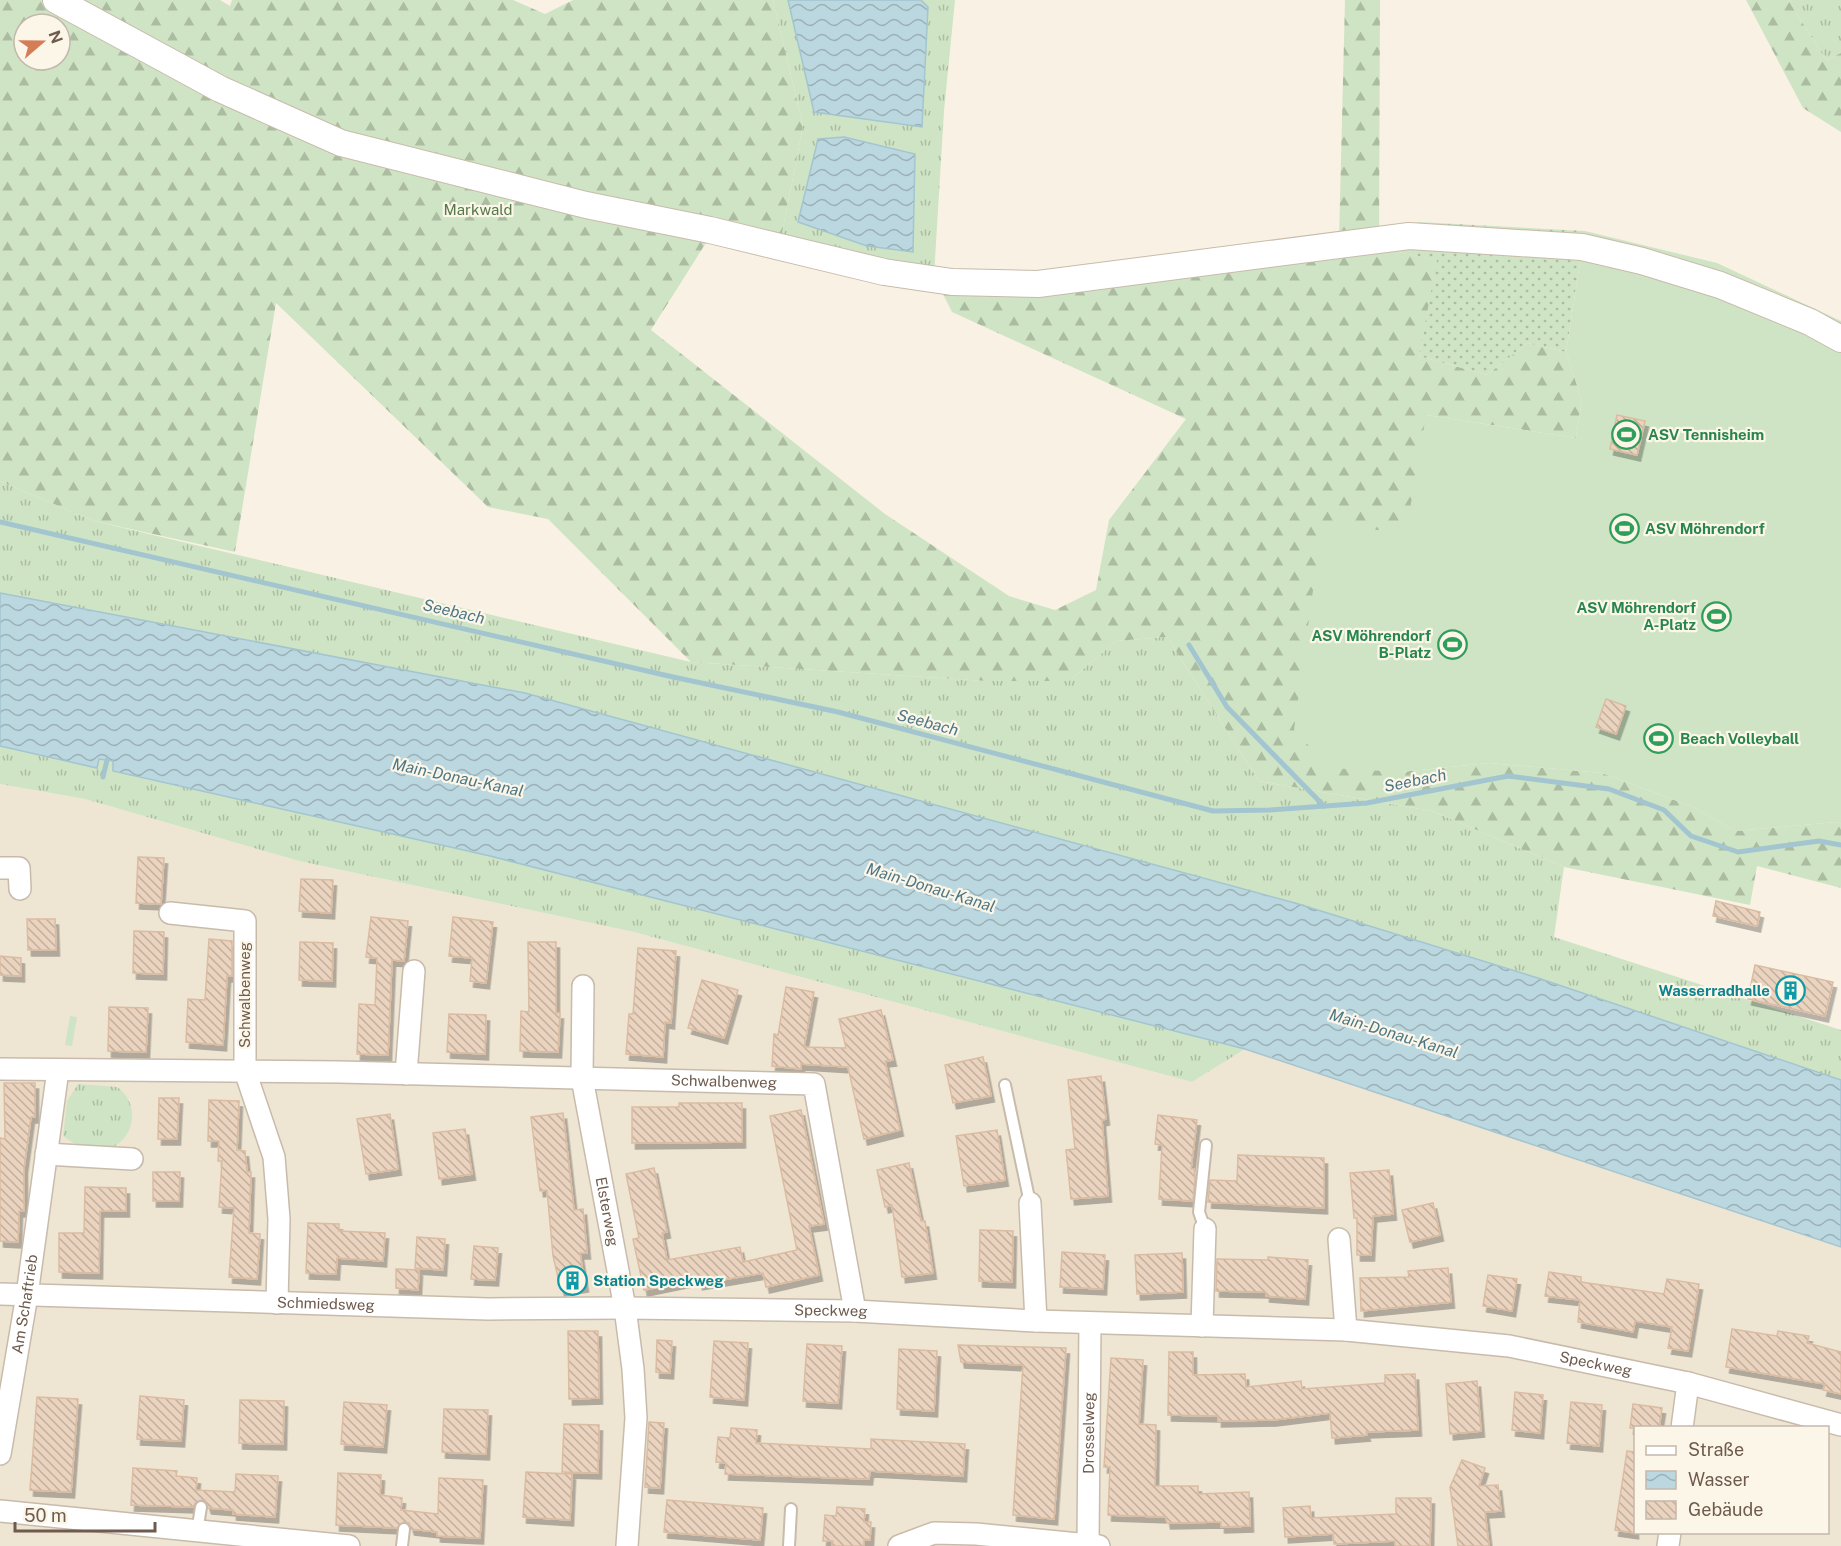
<svg xmlns="http://www.w3.org/2000/svg" width="1841" height="1546" viewBox="0 0 1841 1546" font-family="'Public Sans',sans-serif">
<style>
.residential{fill:#efe5d3;fill-rule:evenodd}
.grass{fill:url(#grass-tufts)}
.forest{fill:url(#forest-firs);fill-rule:evenodd}
.garden{fill:url(#garden-dots)}
.pitch{fill:#cfe4c4}
.water{fill:url(#water-waves);stroke:#a3c5d0;stroke-width:1.5}
.lines{fill:none;stroke-linecap:round;stroke-linejoin:round}
.stream{stroke:#a3c5d0;stroke-width:5}
.building{fill:url(#building-back-hatch);stroke:#dbbca2;stroke-width:1.5;filter:url(#shadow)}
.service-casing{stroke:#c8bbac;stroke-width:14}
.minor-casing{stroke:#c8bbac;stroke-width:24}
.tertiary-casing{stroke:#c8bbac;stroke-width:28}
.service{stroke:#fff;stroke-width:10}
.minor{stroke:#fff;stroke-width:21}
.tertiary{stroke:#fff;stroke-width:26}
.labels{text-anchor:middle;stroke-width:4.5;stroke-linejoin:round;paint-order:stroke}
.park-label{font-size:15px;fill:#54784a;stroke:#fcf6e9}
.leisure-label{font-size:15px;font-weight:bold;fill:#27864d;stroke:#fcf6e9;text-anchor:start}
.culture-label{font-size:15px;font-weight:bold;fill:#0d838f;stroke:#fcf6e9;text-anchor:end}
.street-label{font-size:15px;fill:#6e5b4d;stroke:#fcf6e9}
.water-label{font-size:16px;font-style:italic;fill:#4d7785;stroke:#fcf6e9}
</style>
<defs>
<pattern id="grass-tufts" width="24" height="20" patternUnits="userSpaceOnUse" patternTransform="scale(1.5)"><rect width="24" height="20" fill="#cfe4c4"/><path d="M3 7l-1-3M5 7V3M7 7l1-3M15 17l-1-3M17 17v-4M19 17l1-3" fill="none" stroke="#acbca1"/></pattern>
<pattern id="forest-firs" width="22" height="20" patternUnits="userSpaceOnUse" patternTransform="scale(1.5)"><rect width="22" height="20" fill="#cfe4c4"/><path d="M5 1l3.5 6h-7zM16 11l3.5 6h-7z" fill="#acbca1"/></pattern>
<pattern id="garden-dots" width="8" height="8" patternUnits="userSpaceOnUse" patternTransform="scale(1.5)"><rect width="8" height="8" fill="#cfe4c4"/><path d="M2 2h.1M6 6h.1" fill="none" stroke="#acbca1" stroke-width="1.8" stroke-linecap="round"/></pattern>
<pattern id="water-waves" width="16" height="10" patternUnits="userSpaceOnUse" patternTransform="scale(1.5)"><rect width="16" height="10" fill="#bbd7df"/><path d="M0 5q4-4 8 0t8 0" fill="none" stroke="#9cb1b7"/></pattern>
<pattern id="building-back-hatch" width="6" height="6" patternUnits="userSpaceOnUse" patternTransform="scale(1.5)"><rect width="6" height="6" fill="#ebd4bf"/><path d="M-1 5l2 2M0 0l6 6M5-1l2 2" fill="none" stroke="#c3af9d"/></pattern>
<filter id="shadow"><feDropShadow dx="3.5" dy="6" stdDeviation="0" flood-color="#0004"/></filter>
</defs>
<rect width="100%" height="100%" fill="#f9f2e4"/>
<!-- residential -->
<path class="residential" d="M0,784l85,15 214,62 335,71 558,150 53,-33 596,198v299h-1841zM1636,1428h192v104h-192z"/>
<!-- grass -->
<g class="grass">
<polygon points="773,0 955,0 944,111 934,276 781,238 803,126"/>
<polygon points="1788,0 1841,0 1841,53 1826,60"/>
<polygon points="0,481 94,521 691,662 987,681 1069,681 1116,641 1167,637 1259,781 1432,811 1564,867 1554,937 1841,1030 1841,1080 1538,978 1295,903 525,693 0,593"/>
<polygon points="0,746 97,767 99,759 113,761 114,771 490,856 1245,1049 1192,1082 634,932 299,861 85,799 0,784"/>
<path d="M78,1084l39,3c36,25 3,92 -54,49l4,-35z"/>
</g>
<!-- forest -->
<g class="forest">
<path d="M0,0h220l10,6 2,-6h281l32,14 28,-14h200l30,126 -22,112 -65,-11 -65,103 234,184 124,82 46,14 41,-20 13,-70 77,-101 -234,-107 -18,-36 134,-3 271,-34 6,-239h35l-1,248 59,12 -19,96 68,19 40,-32 39,9 16,48 -6,38 -150,-23 -25,357 88,-9 113,10 91,34 42,24 101,-9 5,2v64l-84,-22 -7,39 -186,-38 -132,-56 -173,-30 -92,-144 -51,4 -47,40h-82l-296,-19 -143,-143 -60,-12 -212,-204 -41,249 -141,-31 -94,-40zM24,24h36v36h-36z"/>
<polygon points="1746,0 1788,0 1826,60 1841,53 1841,132 1803,108"/>
</g>
<!-- garden -->
<polygon class="garden" points="1419,222 1585,231 1566,352 1527,343 1487,375 1419,356 1437,260 1379,248 1380,230"/>
<!-- pitch -->
<g class="pitch">
<polygon points="1585,231 1717,263 1841,321 1841,824 1836,822 1735,831 1693,807 1602,773 1489,763 1401,772 1330,768 1294,730 1322,524 1406,533 1426,415 1576,438 1582,400 1566,352"/>
<polygon points="70,1016 77,1017 72,1046 65,1045"/>
</g>
<!-- water -->
<g class="water">
<polygon points="788,0 921,0 928,7 922,127 814,112"/>
<polygon points="844,137 915,154 913,252 867,246 798,222 818,139"/>
<polygon points="0,593 525,693 1295,903 1538,978 1841,1080 1841,1247 1245,1049 490,856 113,771 113,761 99,759 97,768 0,746"/>
</g>
<g class="lines">
<!-- stream -->
<g class="stream">
<polyline points="0,522 673,677 838,712 1213,811 1269,810 1367,803 1508,776 1609,789 1664,810 1691,836 1738,852 1819,841 1841,845"/>
<polyline points="1189,645 1227,707 1324,806"/>
<polyline points="103,777 107,760"/>
</g>
</g>
<!-- building -->
<g class="building">
<polygon points="1617,415 1645,421 1637,455 1610,449"/>
<polygon points="1606,699 1626,706 1616,734 1596,727"/>
<polygon points="138,857 164,858 161,904 136,903"/>
<polygon points="301,879 333,880 331,913 299,911"/>
<polygon points="1716,901 1760,912 1757,926 1713,916"/>
<polygon points="371,917 408,921 404,961 392,960 388,1055 357,1054 359,1004 375,1005 377,958 366,957"/>
<polygon points="453,917 493,922 486,983 470,981 472,958 449,956"/>
<polygon points="27,919 55,919 56,950 28,950"/>
<polygon points="134,931 164,932 163,974 133,973"/>
<polygon points="209,939 232,941 232,976 227,976 223,1045 186,1042 188,999 205,1000"/>
<polygon points="300,942 333,943 332,981 299,980"/>
<polygon points="528,942 556,942 556,1013 560,1013 558,1052 520,1051 521,1011 529,1012"/>
<polygon points="638,948 676,951 671,1023 665,1022 663,1057 626,1054 629,1014 633,1014"/>
<polygon points="0,956 21,958 21,976 0,975"/>
<polygon points="1755,965 1833,982 1825,1016 1748,999"/>
<polygon points="702,980 738,990 724,1038 688,1028"/>
<polygon points="786,987 814,992 804,1047 846,1048 839,1019 881,1010 893,1060 885,1061 900,1130 864,1139 848,1067 801,1064 801,1069 772,1066 774,1034 778,1035"/>
<polygon points="109,1007 148,1008 146,1052 108,1051"/>
<polygon points="449,1014 486,1015 485,1054 447,1052"/>
<polygon points="983,1057 991,1096 953,1103 945,1065"/>
<polygon points="1101,1076 1106,1119 1102,1120 1108,1196 1071,1199 1066,1150 1075,1149 1068,1080"/>
<polygon points="4,1083 35,1083 35,1117 31,1117 24,1168 24,1211 19,1211 18,1242 0,1241 0,1138 5,1139"/>
<polygon points="159,1098 179,1098 177,1139 158,1139"/>
<polygon points="209,1100 239,1101 237,1150 245,1151 247,1172 251,1172 249,1233 260,1234 257,1279 229,1277 234,1208 219,1207 222,1161 218,1161 219,1141 208,1141"/>
<polygon points="679,1103 742,1103 742,1142 632,1143 632,1107 679,1107"/>
<polygon points="801,1110 824,1224 809,1226 819,1275 766,1287 763,1273 699,1284 698,1279 644,1290 633,1239 639,1238 626,1174 654,1168 667,1232 662,1233 667,1260 740,1247 743,1262 797,1250 770,1116"/>
<polygon points="563,1113 574,1210 583,1209 587,1253 580,1253 585,1286 561,1290 553,1256 547,1190 540,1191 531,1117"/>
<polygon points="390,1114 398,1169 366,1174 357,1119"/>
<polygon points="1158,1115 1197,1120 1191,1169 1194,1169 1195,1179 1193,1201 1159,1199 1162,1145 1155,1144"/>
<polygon points="465,1129 472,1174 439,1179 433,1133"/>
<polygon points="997,1130 1005,1180 964,1186 956,1136"/>
<polygon points="1238,1155 1324,1158 1324,1208 1208,1202 1210,1180 1237,1181"/>
<polygon points="909,1163 921,1221 925,1221 933,1273 902,1277 892,1205 885,1207 877,1170"/>
<polygon points="1389,1170 1393,1214 1373,1216 1371,1255 1357,1255 1357,1218 1354,1218 1350,1173"/>
<polygon points="153,1172 180,1172 179,1201 153,1201"/>
<polygon points="85,1187 126,1188 126,1211 100,1211 99,1273 59,1272 59,1233 84,1233"/>
<polygon points="1433,1203 1440,1235 1410,1242 1402,1210"/>
<polygon points="308,1223 339,1224 339,1231 385,1233 383,1261 337,1258 336,1274 306,1273"/>
<polygon points="980,1230 1013,1231 1012,1282 979,1281"/>
<polygon points="417,1237 445,1239 443,1270 415,1268"/>
<polygon points="474,1246 498,1248 495,1280 471,1279"/>
<polygon points="1062,1252 1105,1255 1103,1289 1060,1287"/>
<polygon points="1182,1253 1183,1292 1137,1294 1135,1255"/>
<polygon points="1268,1257 1308,1260 1305,1299 1266,1296 1266,1292 1216,1291 1217,1259 1268,1260"/>
<polygon points="1448,1268 1451,1302 1361,1311 1360,1278 1409,1277 1408,1271"/>
<polygon points="396,1269 419,1270 418,1290 396,1288"/>
<polygon points="1549,1272 1581,1277 1581,1282 1664,1294 1667,1279 1699,1284 1688,1351 1668,1348 1672,1327 1635,1321 1633,1332 1578,1322 1580,1300 1545,1296"/>
<polygon points="1488,1275 1517,1279 1512,1311 1483,1306"/>
<polygon points="1732,1329 1777,1336 1778,1331 1809,1336 1807,1343 1841,1352 1841,1394 1823,1390 1825,1384 1726,1367"/>
<polygon points="568,1331 598,1331 599,1398 569,1399"/>
<polygon points="657,1340 672,1341 670,1373 656,1372"/>
<polygon points="714,1341 748,1343 744,1400 710,1397"/>
<polygon points="807,1344 842,1346 838,1403 803,1401"/>
<polygon points="958,1345 1066,1348 1054,1519 1013,1515 1023,1365 961,1362"/>
<polygon points="899,1349 937,1351 934,1411 897,1409"/>
<polygon points="1169,1352 1193,1352 1193,1375 1245,1374 1246,1387 1301,1381 1302,1389 1385,1383 1385,1375 1415,1374 1418,1430 1366,1432 1367,1435 1332,1438 1330,1413 1273,1420 1218,1421 1218,1416 1168,1415"/>
<polygon points="1111,1358 1143,1360 1139,1424 1156,1425 1155,1486 1198,1486 1198,1494 1249,1492 1250,1526 1221,1527 1221,1522 1167,1523 1166,1517 1108,1515 1110,1467 1104,1467"/>
<polygon points="1477,1381 1481,1431 1450,1434 1446,1384"/>
<polygon points="1515,1392 1543,1395 1540,1433 1512,1430"/>
<polygon points="140,1396 184,1400 181,1441 137,1439"/>
<polygon points="37,1397 78,1399 71,1492 30,1490"/>
<polygon points="240,1400 284,1401 283,1444 239,1443"/>
<polygon points="344,1402 387,1405 383,1447 341,1444"/>
<polygon points="1571,1402 1602,1405 1599,1446 1567,1443"/>
<polygon points="1633,1404 1662,1408 1659,1428 1630,1428"/>
<polygon points="444,1409 488,1410 486,1454 442,1452"/>
<polygon points="649,1422 664,1423 660,1488 645,1487"/>
<polygon points="564,1424 599,1425 598,1473 562,1472"/>
<polygon points="731,1428 757,1430 756,1443 871,1449 871,1439 965,1444 963,1476 870,1471 869,1479 725,1474 726,1463 716,1462 718,1437 730,1438"/>
<polygon points="1627,1451 1635,1452 1635,1533 1615,1530"/>
<polygon points="1462,1460 1485,1468 1479,1486 1498,1485 1501,1511 1485,1512 1489,1546 1458,1546 1450,1487"/>
<polygon points="133,1468 177,1471 176,1476 197,1478 196,1490 235,1492 236,1474 278,1476 275,1517 233,1514 233,1510 208,1508 206,1502 202,1500 196,1502 193,1507 131,1505"/>
<polygon points="526,1472 572,1474 570,1520 523,1517"/>
<polygon points="338,1473 381,1475 380,1495 402,1498 401,1510 438,1514 439,1478 483,1480 480,1538 437,1536 437,1532 411,1529 409,1523 404,1522 397,1528 336,1525"/>
<polygon points="1396,1498 1431,1498 1430,1546 1395,1546 1395,1541 1334,1544 1333,1534 1285,1537 1283,1508 1310,1506 1311,1518 1396,1514"/>
<polygon points="667,1500 763,1508 760,1540 664,1532"/>
<polygon points="837,1507 865,1509 864,1522 871,1522 870,1540 864,1539 864,1546 832,1546 833,1541 823,1541 825,1515 836,1516"/>
</g>
<g class="lines">
<defs>
<g id="service">
<polyline points="1005,1085 1030,1203"/>
<polyline points="1205,1229 1199,1212 1206,1145"/>
<polyline points="197,1532 201,1507"/>
<polyline points="402,1546 404,1529"/>
<polyline points="789,1546 791,1509"/>
</g>
<g id="minor">
<polyline points="0,868 19,868 20,889"/>
<polyline points="170,913 245,921 245,1071 274,1157 279,1219 277,1303"/>
<path id="s1" d="M583,986l-1,92 43,230 8,61 3,49 -9,128"/>
<path id="s2" d="M0,1069l340,3 474,12 41,227"/>
<polyline points="406,1074 414,971"/>
<polyline points="46,1154 132,1159"/>
<polyline points="1030,1203 1036,1321"/>
<polyline points="1339,1239 1346,1330"/>
<path id="s3" d="M0,1294l488,15 137,-1 230,3 181,10 310,9 163,16 179,37 153,42"/>
<polyline points="1202,1326 1205,1229"/>
<polyline points="1682,1428 1688,1383"/>
<path id="s4" d="M0,1454l27,-159 31,-225"/>
<polyline points="0,1511 349,1546"/>
<path id="s5" d="M1088,1544l2,-221"/>
<polyline points="899,1546 934,1533 976,1534 1099,1546"/>
<polyline points="1668,1546 1670,1532"/>
</g>
<polyline id="tertiary" points="56,0 220,89 341,143 586,205 710,230 884,272 952,282 1038,284 1409,236 1582,247 1642,261 1720,285 1810,322 1841,339"/>
</defs>
<!-- service casing -->
<use href="#service" class="service-casing"/>
<!-- minor casing -->
<use href="#minor" class="minor-casing"/>
<!-- tertiary casing -->
<use href="#tertiary" class="tertiary-casing"/>
<!-- service -->
<use href="#service" class="service"/>
<!-- minor -->
<use href="#minor" class="minor"/>
<!-- tertiary -->
<use href="#tertiary" class="tertiary"/>
</g>
<!-- icons -->
<defs>
<symbol id="stadium-ring" viewBox="-11 -11 22 22"><circle r="9.5" fill="#fcf6e9" stroke="#2e9e5b" stroke-width="1.5"/><path d="M0-5a6.5 5 0 1 0 0 10a6.5 5 0 1 0 0-10ZM-3.5-1.8h7v3.6h-7Z" fill="#2e9e5b"/></symbol>
<symbol id="building-ring" viewBox="-11 -11 22 22"><circle r="9.5" fill="#fcf6e9" stroke="#0f9aa8" stroke-width="1.5"/><path d="M-4-6H4V6H1V3H-1V6H-4ZM-2.5-4.3h1.7v1.8h-1.7ZM.8-4.3h1.7v1.8H.8ZM-2.5-1h1.7V.8h-1.7ZM.8-1h1.7V.8H.8Z" fill="#0f9aa8"/></symbol>
</defs>
<g fill-rule="evenodd">
<use href="#stadium-ring" x="1610" y="418" width="33" height="33"/>
<use href="#stadium-ring" x="1608" y="512" width="33" height="33"/>
<use href="#stadium-ring" x="1700" y="600" width="33" height="33"/>
<use href="#stadium-ring" x="1436" y="628" width="33" height="33"/>
<use href="#stadium-ring" x="1642" y="722" width="33" height="33"/>
<use href="#building-ring" x="1774" y="974" width="33" height="33"/>
<use href="#building-ring" x="556" y="1264" width="33" height="33"/>
</g>
<g class="labels">
<!-- park labels -->
<g class="park-label">
<text x="478" y="215">Markwald</text>
</g>
<!-- leisure labels -->
<g class="leisure-label">
<text x="1648" y="440">ASV Tennisheim</text>
<text x="1645" y="534">ASV Möhrendorf</text>
<text x="1696" y="613" text-anchor="end">ASV Möhrendorf<tspan x="1696" dy="17">A-Platz</tspan></text>
<text x="1431" y="641" text-anchor="end">ASV Möhrendorf<tspan x="1431" dy="17">B-Platz</tspan></text>
<text x="1680" y="744">Beach Volleyball</text>
</g>
<!-- culture labels -->
<g class="culture-label">
<text x="1770" y="996">Wasserradhalle</text>
<text x="593" y="1286" text-anchor="start">Station Speckweg</text>
</g>
<!-- street labels -->
<g class="street-label">
<text transform="translate(245 995) rotate(-90)" y="5">Schwalbenweg</text>
<text dy="5" stroke="none"><textPath href="#s2" startOffset="724">Schwalbenweg</textPath></text>
<text dy="5" stroke="none"><textPath href="#s1" startOffset="228">Elsterweg</textPath></text>
<text dy="5" stroke="none"><textPath href="#s4" startOffset="152">Am Schaftrieb</textPath></text>
<text dy="5" stroke="none"><textPath href="#s3" startOffset="326">Schmiedsweg</textPath></text>
<text dy="5" stroke="none"><textPath href="#s3" startOffset="831">Speckweg</textPath></text>
<text dy="5" stroke="none"><textPath href="#s3" startOffset="1599">Speckweg</textPath></text>
<text dy="5" stroke="none"><textPath href="#s5" startOffset="111">Drosselweg</textPath></text>
</g>
<!-- water labels -->
<g class="water-label">
<text transform="translate(454 611) rotate(13)" y="6">Seebach</text>
<text transform="translate(928 722) rotate(15)" y="6">Seebach</text>
<text transform="translate(458 777) rotate(12)" y="6">Main-Donau-Kanal</text>
<text transform="translate(1415 780) rotate(-11)" y="6">Seebach</text>
<text transform="translate(931 887) rotate(17)" y="6">Main-Donau-Kanal</text>
<text transform="translate(1394 1033) rotate(17)" y="6">Main-Donau-Kanal</text>
</g>
</g>
<!-- legend -->
<rect x="1634" y="1426" width="195" height="108" fill="#fcf6e9" stroke="#c3b8ab" stroke-width="1.5"/>
<rect x="1646" y="1446" width="30" height="9" fill="#ffffff" stroke="#c3b8ab" stroke-width="1.5"/>
<text x="1688" y="1456" font-size="18" fill="#6e5b4d">Straße</text>
<rect x="1646" y="1471" width="30" height="18" fill="url(#water-waves)" stroke="#c3b8ab" stroke-width="1.5"/>
<text x="1688" y="1486" font-size="18" fill="#6e5b4d">Wasser</text>
<rect x="1646" y="1501" width="30" height="18" fill="url(#building-back-hatch)" stroke="#c3b8ab" stroke-width="1.5"/>
<text x="1688" y="1516" font-size="18" fill="#6e5b4d">Gebäude</text>
<!-- north arrow -->
<g transform="translate(42 42) rotate(70)"><circle r="28" fill="#fcf6e9" stroke="#c3b8ab" stroke-width="1.5"/>
<path d="M0-4.5L10 22L0 15L-10 22Z" fill="#d47e58"/>
<text y="-9" font-size="16" font-weight="bold" text-anchor="middle" fill="#6e5b4d">N</text>
</g>
<!-- scale -->
<path d="M15 1522v9h140v-9" fill="none" stroke="#6e5b4d" stroke-width="3"/>
<text x="24" y="1522" font-size="18" fill="#6e5b4d" stroke="#fcf6e9" stroke-width="4.5" paint-order="stroke">50 m</text>
</svg>
